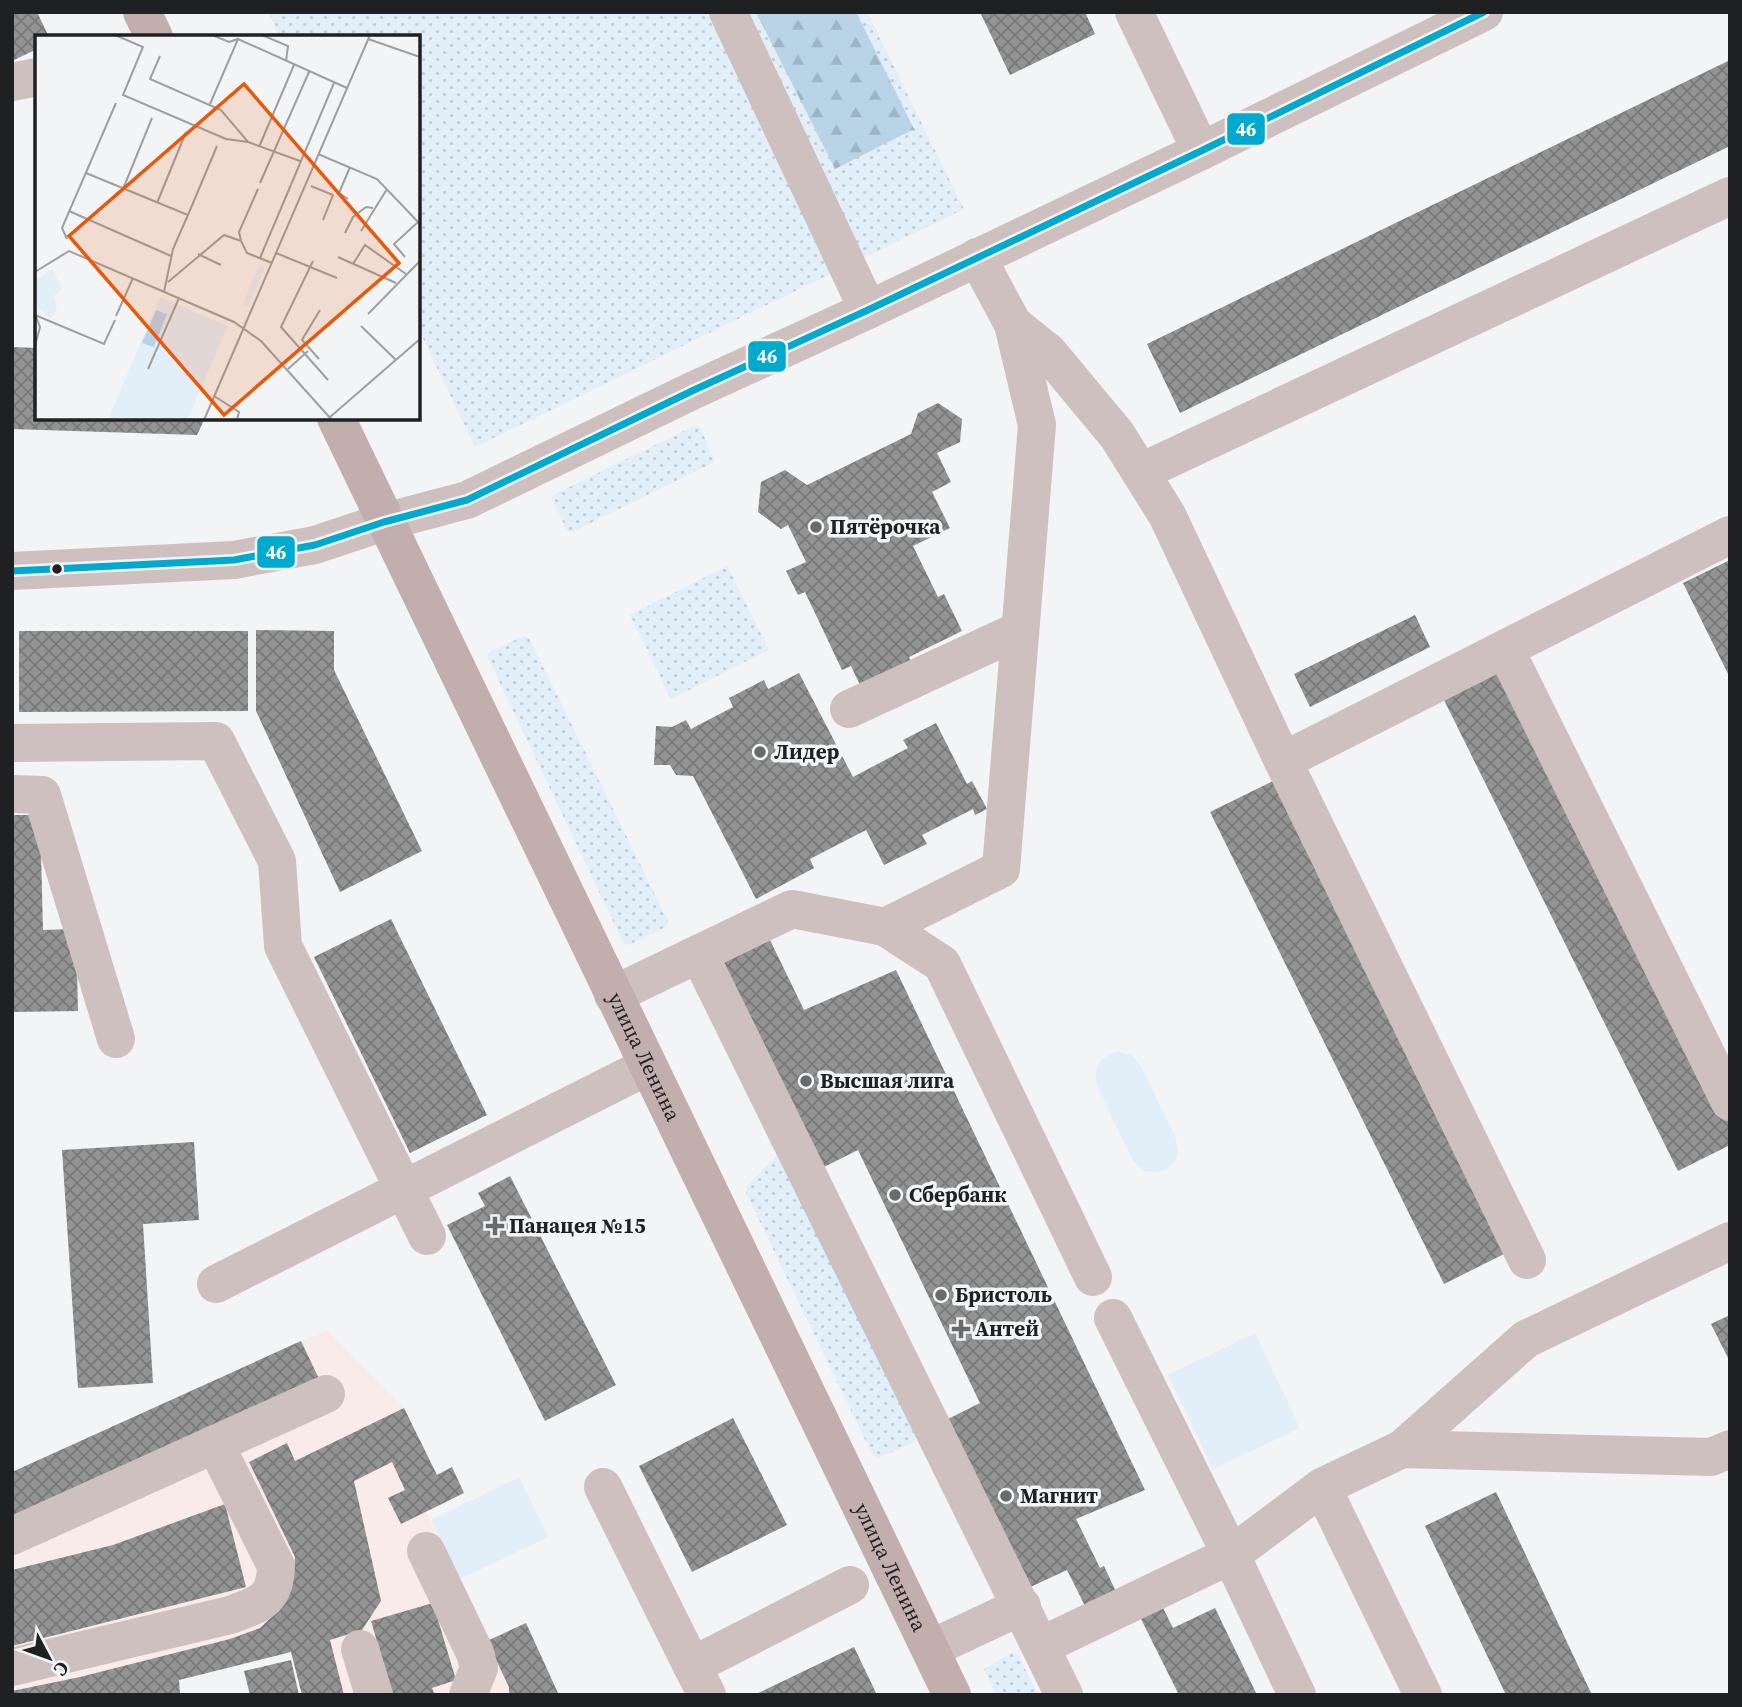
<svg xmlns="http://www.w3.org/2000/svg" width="1742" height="1707" viewBox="0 0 1742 1707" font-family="'Source Serif 4',serif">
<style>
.industrial{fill:#f9ebe9}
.grass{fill:url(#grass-dots)}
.forest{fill:url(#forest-firs)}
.park{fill:#e2eef8}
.building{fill:url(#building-cross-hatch)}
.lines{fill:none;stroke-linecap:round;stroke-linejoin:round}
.minor{stroke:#cec0bf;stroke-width:38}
.major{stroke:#c1aead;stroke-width:38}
.bus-1-casing{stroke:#f2f4f6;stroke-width:12}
.bus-1{stroke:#00a9ce;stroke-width:7}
.poi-dot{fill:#696a6b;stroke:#f2f4f6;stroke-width:2.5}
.bus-dot{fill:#1f2021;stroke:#f2f4f6;stroke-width:2.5}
.labels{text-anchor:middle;stroke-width:7;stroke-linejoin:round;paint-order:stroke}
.poi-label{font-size:21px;font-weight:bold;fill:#1f2021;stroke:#f2f4f6;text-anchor:start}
.street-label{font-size:21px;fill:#1f2021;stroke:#f2f4f6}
.inset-road{fill:none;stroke:#9e9fa0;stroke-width:2}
.view{fill:#e8590c;fill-opacity:0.15;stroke:#e8590c;stroke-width:3.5}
.inset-edge{fill:none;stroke:#1f2021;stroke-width:3.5}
.line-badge{stroke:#f2f4f6;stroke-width:2.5}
.badge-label{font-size:19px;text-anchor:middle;font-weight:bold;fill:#fff}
</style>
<defs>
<pattern id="grass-dots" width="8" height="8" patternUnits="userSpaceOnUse" patternTransform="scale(1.75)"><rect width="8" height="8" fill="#e2eef8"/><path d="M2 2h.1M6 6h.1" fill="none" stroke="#c1ccd4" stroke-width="1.8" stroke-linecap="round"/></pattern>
<pattern id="forest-firs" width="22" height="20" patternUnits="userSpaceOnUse" patternTransform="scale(1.75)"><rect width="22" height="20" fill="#b9d3e7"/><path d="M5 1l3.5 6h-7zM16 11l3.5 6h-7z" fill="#9fb5c6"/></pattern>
<pattern id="building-cross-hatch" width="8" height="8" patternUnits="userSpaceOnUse" patternTransform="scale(1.75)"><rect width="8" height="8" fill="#939393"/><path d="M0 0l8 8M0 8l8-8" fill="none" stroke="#777878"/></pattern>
</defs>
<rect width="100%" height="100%" fill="#f3f4f5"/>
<!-- industrial -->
<polygon class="industrial" points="327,1330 404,1408 437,1474 452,1467 464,1493 426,1513 487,1640 526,1623 558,1695 302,1695 291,1652 180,1680 180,1695 12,1695 12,1473"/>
<!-- grass -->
<g class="grass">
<polygon points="268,12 867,12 964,209 475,447 418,328 418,37 280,37"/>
<polygon points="694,426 700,428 714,458 713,463 572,532 567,530 552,500 553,495"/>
<polygon points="727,566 769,650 671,699 630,615"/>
<polygon points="524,636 529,638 668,921 666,927 629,945 624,944 488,658 489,652"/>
<polygon points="776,1156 779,1156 916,1436 914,1442 878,1458 873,1456 746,1193 747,1186"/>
<polygon points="1012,1653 1018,1655 1038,1695 996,1695 984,1669"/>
</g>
<!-- forest -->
<polygon class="forest" points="756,12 856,12 914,129 835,169"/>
<!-- park -->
<g class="park">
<path d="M1118,1052l13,3 10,11 35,73 2,12 -3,9 -8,9 -11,3 -11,-1 -12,-10 -35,-73c-5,-19 0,-32 20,-36z"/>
<polygon points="1255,1333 1300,1428 1213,1469 1168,1375"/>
<polygon points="519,1477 548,1537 460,1579 431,1520"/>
</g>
<!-- building -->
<g class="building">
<polygon points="12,12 37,12 49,37 37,37 37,49 12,61"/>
<polygon points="980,12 1085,12 1095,34 1010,75"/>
<polygon points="1730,60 1730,146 1180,413 1147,344"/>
<polygon points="12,347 37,348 37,418 205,418 197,435 12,429"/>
<polygon points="938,403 962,419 960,442 937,453 951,482 932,492 950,528 913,546 938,597 944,594 962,631 909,657 911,662 861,687 851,666 842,670 805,592 798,595 786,571 806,562 788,525 781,529 758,512 761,482 785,470 807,485 911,434 918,413"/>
<polygon points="1730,560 1730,678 1683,583"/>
<polygon points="1415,615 1430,647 1310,707 1294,674"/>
<polygon points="256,630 334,631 334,670 422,851 340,892 256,711"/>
<polygon points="19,631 248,631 248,711 19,712"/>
<polygon points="1507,668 1730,1118 1730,1145 1678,1171 1444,700"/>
<polygon points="799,673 853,777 908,748 903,740 936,723 967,784 972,781 987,809 975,815 973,809 922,835 927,844 884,865 866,830 810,859 814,868 756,899 693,776 676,775 670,765 654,765 656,726 672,727 686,720 691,729 733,707 729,698 764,680 768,689"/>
<polygon points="1273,781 1506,1253 1444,1284 1210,812"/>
<polygon points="12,815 40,815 43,930 76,929 78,1011 12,1012"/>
<polygon points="391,919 487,1115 410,1153 314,957"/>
<polygon points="770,940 804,1010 896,970 1145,1490 1076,1519 1100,1568 1104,1566 1118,1596 1087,1610 1067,1570 1024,1590 944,1421 980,1403 858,1150 822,1168 723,963"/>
<polygon points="194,1142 199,1220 143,1224 153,1383 78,1388 62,1150"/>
<polygon points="510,1176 616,1385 545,1421 447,1225 485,1206 478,1193"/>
<polygon points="1730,1315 1730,1362 1711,1324"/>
<polygon points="301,1341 320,1381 12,1521 12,1472"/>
<polygon points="404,1408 437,1475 452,1467 464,1493 401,1524 388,1498 405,1490 392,1462 354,1481 381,1601 362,1630 330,1640 344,1695 302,1695 291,1652 179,1680 180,1695 12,1695 12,1691 80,1677 230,1639 260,1628 280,1609 292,1588 295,1557 249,1462 287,1443 295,1461"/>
<polygon points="733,1418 787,1525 692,1572 639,1466"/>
<polygon points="1496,1492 1592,1695 1506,1695 1425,1526"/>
<polygon points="225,1504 246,1587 12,1646 12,1570 113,1545"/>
<polygon points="433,1603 456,1680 432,1688 435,1695 393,1695 371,1621"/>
<polygon points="1162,1606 1173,1628 1215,1608 1257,1695 1179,1695 1140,1617"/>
<polygon points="526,1623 558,1693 558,1695 509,1695 509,1687 487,1641"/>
<polygon points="854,1647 877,1695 754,1695"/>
<polygon points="291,1660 299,1695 250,1695 244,1671"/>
</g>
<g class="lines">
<!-- minor -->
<g class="minor">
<polyline points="728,12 868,310"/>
<polyline points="1134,12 1201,151"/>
<polyline points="12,82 37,77"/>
<polyline points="977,257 1013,324 1048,352 1117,435 1167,515 1283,761 1730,535"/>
<polyline points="1141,472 1730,196"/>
<polyline points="12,571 234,560 315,545 384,522 467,500 694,390 868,310 1201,151 1484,12"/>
<polyline points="1505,649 1730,1102"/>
<polyline points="849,709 1020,630"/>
<polyline points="12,743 216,741 277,861 283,946 427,1236"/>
<polyline points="1283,761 1527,1260"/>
<polyline points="12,794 42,795 116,1039"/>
<polyline points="885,927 1001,869 1037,425 1013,324"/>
<polyline points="699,954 1064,1695"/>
<polyline points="613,995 792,909 885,927 942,964 1093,1277"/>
<polyline points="216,1284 648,1066"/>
<polyline points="1113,1318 1231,1555 1297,1695"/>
<polyline points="1402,1449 1526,1339 1730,1241"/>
<polyline points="603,1487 692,1666 850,1585"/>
<polyline points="1322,1487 1423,1695"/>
<polyline points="12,1536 326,1394"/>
<polyline points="426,1551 475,1653 479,1668 468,1695"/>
<polyline points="1041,1646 1231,1555 1322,1487 1402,1449 1711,1457 1730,1449"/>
<polyline points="360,1649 374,1695"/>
<polyline points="930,1649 1022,1606"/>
<polyline points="692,1666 707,1695"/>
<path d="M12,1667l218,-52c30,-11 45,-14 46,-49l-61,-122"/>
</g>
<!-- major -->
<g class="major">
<polyline points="142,12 154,37"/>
<path id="s1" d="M336,418l616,1277"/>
</g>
<defs>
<polyline id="bus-1" points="12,571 234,560 315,545 384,522 467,500 694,390 868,310 1201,151 1484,12"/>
</defs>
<!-- bus-1 casing -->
<use href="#bus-1" class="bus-1-casing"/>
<!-- bus-1 -->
<use href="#bus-1" class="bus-1"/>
</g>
<!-- markers -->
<g class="poi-dot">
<circle cx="816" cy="527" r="7"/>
<circle cx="760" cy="752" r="7"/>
<circle cx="806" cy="1081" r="7"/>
<circle cx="895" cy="1195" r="7"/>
<path d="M491.5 1215.5h7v7h7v7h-7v7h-7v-7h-7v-7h7z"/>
<circle cx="941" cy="1295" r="7"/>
<path d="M957.5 1318.5h7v7h7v7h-7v7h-7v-7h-7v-7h7z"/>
<circle cx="1006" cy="1496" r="7"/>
</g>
<circle class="bus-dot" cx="57" cy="569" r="6"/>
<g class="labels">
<!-- poi labels -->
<g class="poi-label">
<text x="830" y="534">Пятёрочка</text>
<text x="774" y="759">Лидер</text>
<text x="820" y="1088">Высшая лига</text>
<text x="909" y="1202">Сбербанк</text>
<text x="509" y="1233">Панацея №15</text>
<text x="955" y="1302">Бристоль</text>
<text x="975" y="1336">Антей</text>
<text x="1020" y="1503">Магнит</text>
</g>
<!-- street labels -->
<g class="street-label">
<text dy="7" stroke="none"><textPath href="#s1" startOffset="709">улица Ленина</textPath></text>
<text dy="7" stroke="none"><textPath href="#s1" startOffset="1276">улица Ленина</textPath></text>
</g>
</g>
<!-- overview -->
<g transform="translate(35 35)">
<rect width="385" height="385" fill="#f3f4f5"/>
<path d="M224,229l6,3 -17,40 -5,-3zM17,234l10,19 -8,8 3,14 -7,9 -15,-15v-23zM125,262l68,29 -41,94h-79z" fill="#e2eef8"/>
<path d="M121,275l11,4 -13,33 -12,-4z" fill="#b9d3e7"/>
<path class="inset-road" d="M80,0l28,12 -20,48 103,44 22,3M177,0l17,7 9,-3M227,0l26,11 -2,15M333,4l52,18M125,21l-10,23 71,31 27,32 52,19M175,69l28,-65 109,49M224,112l35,-82M283,119l59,25 43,45M51,138l102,42 -15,34 -9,43M225,148l49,-111M276,151l22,9 -10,25M88,154l29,-71M223,154l-19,43 2,9 6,12 25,10M313,164l-9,-6 11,-26M122,168l29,-71M34,176l102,45M153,180l29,-69M326,196l26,-42M310,198l8,-16 13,-10 7,1M32,204l-5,-11 54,-125M241,218l61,25M163,219l23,11M303,222l58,26M370,222l-11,-13 24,-22M225,223l74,-175M278,226l-32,66 47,53M318,229l12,-19 41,29M0,237l34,-21 165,71 27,19 71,79M133,247l56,-47 17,6M0,279l5,13 -5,19M333,279l52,-53M0,280l69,29 11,-24M81,281l17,-38M326,291l35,34M284,324l-17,-19 18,-30M113,334l31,-71M253,334l20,-18M179,361l25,16 -2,8M295,382l90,-78M169,385l166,-385"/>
<path class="view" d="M209,49l155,179 -175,152 -155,-179z"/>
<rect width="385" height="385" class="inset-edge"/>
</g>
<g class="line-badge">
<rect x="1226" y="112" width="40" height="34" rx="7" fill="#00a9ce"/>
<rect x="747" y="340" width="40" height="33" rx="7" fill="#00a9ce"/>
<rect x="256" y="535" width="40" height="34" rx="7" fill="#00a9ce"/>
</g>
<g class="badge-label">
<text x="1246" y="136">46</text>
<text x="767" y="363">46</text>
<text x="276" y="559">46</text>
</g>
<!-- border -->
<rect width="1742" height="1707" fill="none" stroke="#1f2021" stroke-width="28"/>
<!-- north arrow -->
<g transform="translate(49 1658) rotate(131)" stroke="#f2f4f6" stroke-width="5" paint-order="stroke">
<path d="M0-5L12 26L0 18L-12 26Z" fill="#1f2021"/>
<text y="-10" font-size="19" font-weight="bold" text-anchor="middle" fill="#1f2021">С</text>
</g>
</svg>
